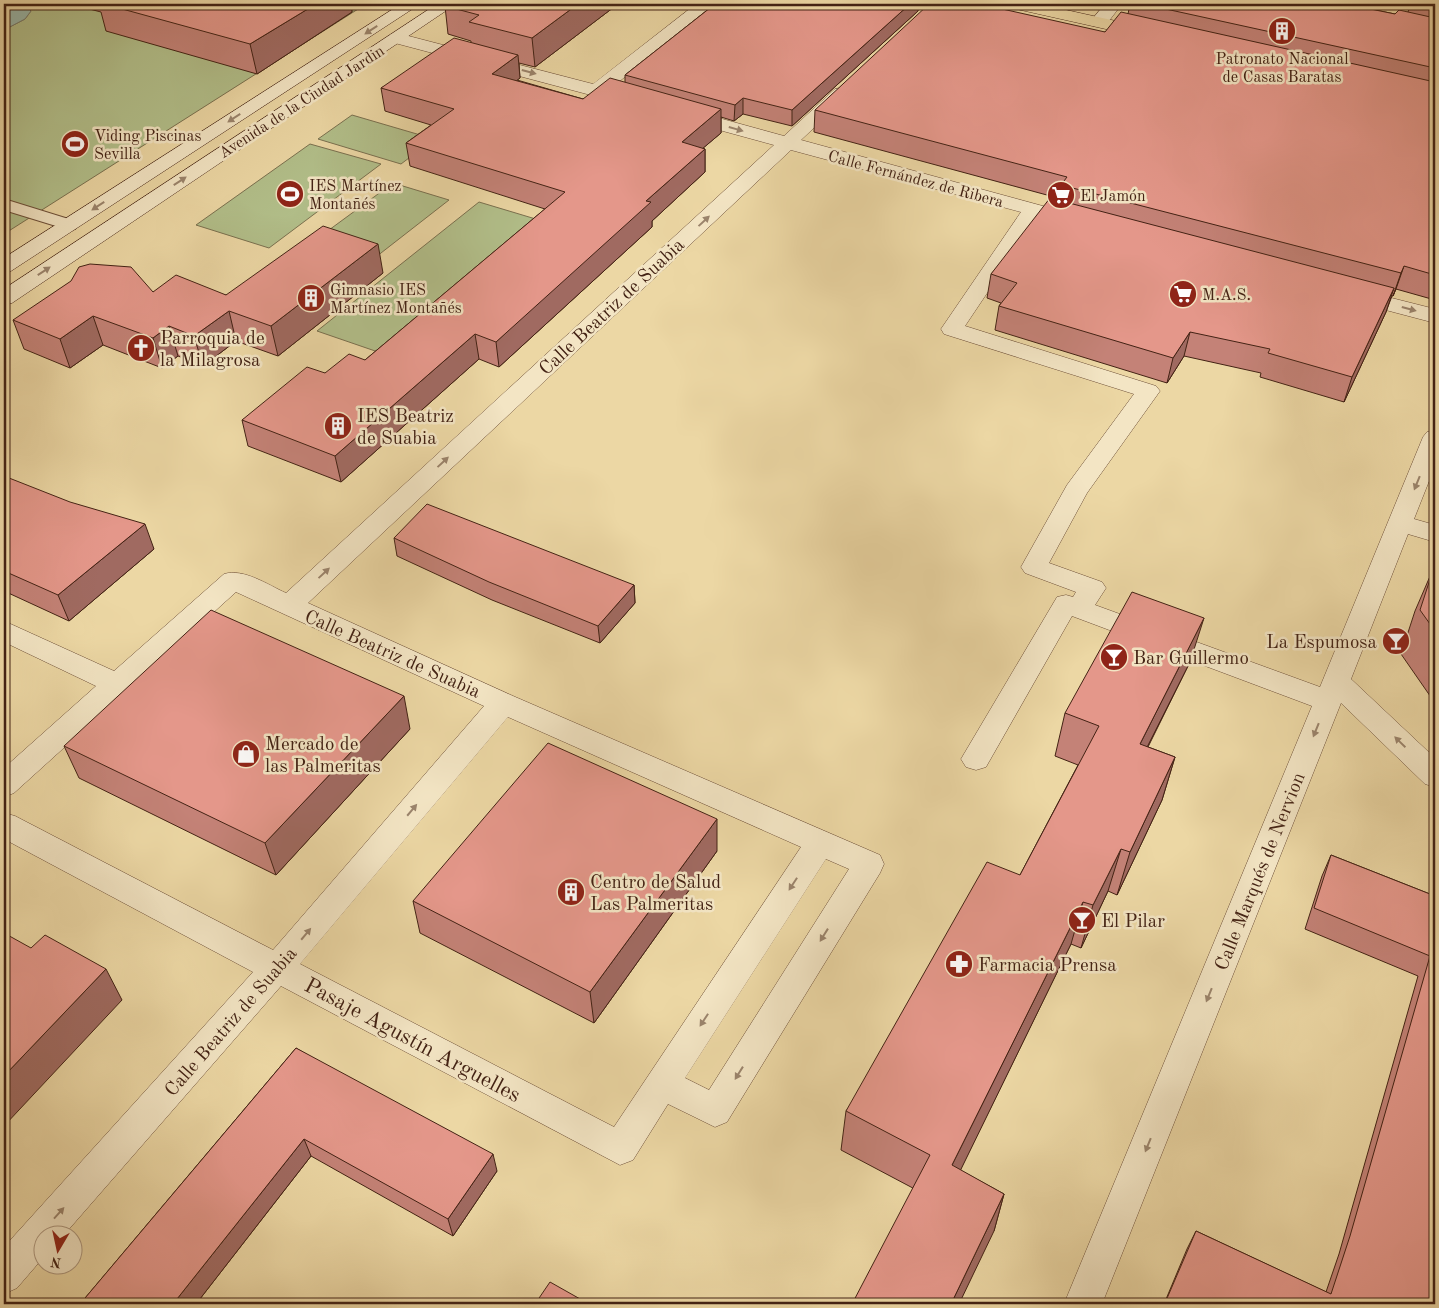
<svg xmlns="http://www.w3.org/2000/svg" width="1439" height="1308" viewBox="0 0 1439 1308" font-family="'Old Standard TT',serif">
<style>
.green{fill:#b2bf8a;stroke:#7a704f}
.water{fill:#99b8ab;stroke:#777c6f}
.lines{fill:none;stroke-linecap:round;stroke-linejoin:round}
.lane-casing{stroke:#6d4f38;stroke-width:2}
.street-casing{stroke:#6d4f38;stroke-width:1}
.secondary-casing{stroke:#432214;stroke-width:1}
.primary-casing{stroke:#432214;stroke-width:1}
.lane{fill:#f3e5c4;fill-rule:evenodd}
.street{fill:#f3e5c4;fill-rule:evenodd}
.secondary{fill:#f3e5c4;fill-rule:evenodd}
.primary{fill:#ecd7a4;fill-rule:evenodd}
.wall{fill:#c48277;stroke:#432214}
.shaded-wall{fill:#a06a61;stroke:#432214}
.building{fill:#e4978a;stroke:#432214}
.oneway{fill:#9b846c}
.labels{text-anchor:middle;stroke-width:5;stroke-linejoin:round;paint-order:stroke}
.far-poi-label{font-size:16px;fill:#432214;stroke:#f3e5c4;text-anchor:start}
.far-street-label{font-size:16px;fill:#432214;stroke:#f3e5c4}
.street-label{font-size:19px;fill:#432214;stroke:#f3e5c4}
.poi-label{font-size:19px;fill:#432214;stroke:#f3e5c4;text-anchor:start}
.near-street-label{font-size:22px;fill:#432214;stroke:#f3e5c4}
</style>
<rect width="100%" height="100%" fill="#ecd7a4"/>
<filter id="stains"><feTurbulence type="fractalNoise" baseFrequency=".004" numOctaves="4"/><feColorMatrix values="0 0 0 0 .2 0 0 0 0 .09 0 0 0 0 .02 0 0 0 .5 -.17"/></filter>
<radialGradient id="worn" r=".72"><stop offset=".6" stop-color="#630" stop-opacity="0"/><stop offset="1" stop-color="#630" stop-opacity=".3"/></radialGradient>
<!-- green -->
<g class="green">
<polygon points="25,4 366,4 4,234 4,30 25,19 31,11"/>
<polygon points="352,115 434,139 401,164 318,139"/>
<polygon points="310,144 381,164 269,248 196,225"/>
<polygon points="393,183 449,200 372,260 314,241"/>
<polygon points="479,202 539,220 381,353 317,331"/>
</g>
<!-- water -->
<polygon class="water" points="4,4 25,4 31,11 25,19 4,30"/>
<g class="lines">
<defs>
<polygon id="lane" points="4,199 75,221 78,225 75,229 69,230 4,210"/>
<g id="street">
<polygon points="696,4 714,4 610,89 638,96 641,100 638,104 632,106 391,42 388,38 391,34 397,33 593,84"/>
<polygon points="1105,4 1122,4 1105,26 1093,26 1090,22"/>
<path d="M841,88l6,1 3,4 -3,4 -46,43 282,77 3,4 -3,4 -7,2 -38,-10 -73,109 191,60 4,5 -73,102 -38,70 53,19 4,6 -11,17 225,82 103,-250 4,-5 8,-2v36l-21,53 21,6v17l-27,-8 -57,145 84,79v29l-10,-3 -84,-81 -239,601h-38l248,-598 -240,-90 -86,151 -10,3 -10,-3 -5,-8 96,-162 9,-2 7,2 3,-5 -51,-19 -4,-6 46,-82 67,-91 -190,-60 -3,-5 80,-117 -230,-62 -483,453 205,93 367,159 4,9 -4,9 -153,249 -12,5 -47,-23 -35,56 -13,5 -339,-179 -218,250h-21v23l-25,29 -13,6v-47l249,-275 -249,-133v-26l11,3 258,134 211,-244 -248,-114 -222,201 -10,4v-29l92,-82 -92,-44v-21l110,50 110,-97c20,-6 44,11 62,19l488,-448 -95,-26 -2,-4 2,-4 7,-2 98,27 51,-47zM508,717l293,130 -187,280 -314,-163zM826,859l23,10 -140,221 -24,-12z"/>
<polygon points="1352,288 1435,309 1435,323 1344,299 1341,294 1344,289"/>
</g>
<g id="secondary">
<polygon points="401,4 420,4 11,271 4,273 4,258"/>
<polygon points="437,4 456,4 12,303 4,304 4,289"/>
</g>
<polygon id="primary" points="1010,4 1039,4 1152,29 1155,33 1152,37 1146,38 1012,8"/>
</defs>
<!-- lane casing -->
<use href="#lane" class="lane-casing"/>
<!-- street casing -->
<use href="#street" class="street-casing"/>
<!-- secondary casing -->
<use href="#secondary" class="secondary-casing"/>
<!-- primary casing -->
<use href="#primary" class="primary-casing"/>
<!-- lane -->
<use href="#lane" class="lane"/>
<!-- street -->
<use href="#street" class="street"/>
<!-- secondary -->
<use href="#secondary" class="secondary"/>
<!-- primary -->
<use href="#primary" class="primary"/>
</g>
<!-- wall -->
<g class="wall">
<polygon points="70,4 351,4 352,12 257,74 106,31 101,12"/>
<polygon points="448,4 618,4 535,67 519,63 520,78 517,80 583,99 625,83 625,75 715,4 918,4 918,11 792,126 743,114 734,121 721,117 721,133 703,148 705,149 705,172 652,221 652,227 499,367 479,359 341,482 248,446 242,420 325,373 365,360 545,209 410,166 406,143 431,125 385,111 381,88 471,43 471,41 448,34 445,6"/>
<polygon points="1130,4 1346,4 1395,14 1408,12 1411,4 1435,4 1435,300 1396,289 1393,296 1392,296 1386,312 1344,402 1260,377 1261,373 1184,356 1167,383 995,330 999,306 1001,303 987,298 991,274 1058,200 1058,198 814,132 815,110 1105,32 1128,14"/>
<polygon points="383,273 278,356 236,341 203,366 178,356 162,368 103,345 70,368 24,349 13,320 153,292 226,295"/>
<polygon points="4,476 154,549 69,621 4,591"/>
<polygon points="394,538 634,585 635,603 600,643 492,600 397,556"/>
<polygon points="1434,567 1435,567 1435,703 1401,654 1415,611"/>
<polygon points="1190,662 1148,747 1175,757 1162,800 1117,895 1108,891 1081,948 1071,944 960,1170 1004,1194 994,1231 841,1150 846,1111 1020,875 1078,765 1055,756 1065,713"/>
<polygon points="410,729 276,875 79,778 64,746"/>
<polygon points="717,851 594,1023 420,933 413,901"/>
<polygon points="1331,855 1435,896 1428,1304 1164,1304 1187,1249 1196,1231 1326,1292 1339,1254 1418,976 1305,929 1322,876"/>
<polygon points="296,1048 497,1171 453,1236 311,1156 196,1304 80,1304"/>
</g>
<!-- shaded-wall -->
<g class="shaded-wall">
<polygon points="316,4 351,4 352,12 257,74 250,44"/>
<polygon points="578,4 618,4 535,67 532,38"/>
<polygon points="910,4 918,4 918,11 792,126 792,110"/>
<polygon points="518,55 520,78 495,97 492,74"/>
<polygon points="743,98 743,114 734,121 735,105"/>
<polygon points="721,109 721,133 682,166 682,142"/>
<polygon points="705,149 705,172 652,221 652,227 499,367 496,342 646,201"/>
<polygon points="378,244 383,273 278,356 271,326"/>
<polygon points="1404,266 1396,289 1393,296 1401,273"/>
<polygon points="1394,288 1386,312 1344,402 1352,377"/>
<polygon points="229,311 236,341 203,366 194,336"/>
<polygon points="93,316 103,345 70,368 60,339"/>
<polygon points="169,326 178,356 162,368 153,338"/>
<polygon points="1190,332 1184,356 1167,383 1173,358"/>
<polygon points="475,334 479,359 341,482 335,456"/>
<polygon points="145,524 154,549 69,621 58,595"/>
<polygon points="634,585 635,603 600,643 598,626"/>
<polygon points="1204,618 1190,662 1127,787 1140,744"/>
<polygon points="404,696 410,729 276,875 265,843"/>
<polygon points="1175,757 1162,800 1117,895 1130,852"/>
<polygon points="717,819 717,851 594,1023 590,992"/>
<polygon points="1121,849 1108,891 1081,948 1093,905"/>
<polygon points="1083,902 1071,944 944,1204 952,1165"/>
<polygon points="106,969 122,1000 4,1126 4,1076"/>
<polygon points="304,1139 311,1156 196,1304 173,1304"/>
<polygon points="493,1154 497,1171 453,1236 448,1219"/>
<polygon points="1004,1194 994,1231 959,1304 951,1304"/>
</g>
<!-- building -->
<g class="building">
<polygon points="104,4 316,4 250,44"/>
<polygon points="448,4 578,4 532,38 469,22 479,15 445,6"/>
<polygon points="715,4 910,4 792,110 743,98 735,105 625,75"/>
<polygon points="929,4 980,4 1105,32 1121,12 1435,82 1435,275 1404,266 1401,273 1061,185 1067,177 815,110"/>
<polygon points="1143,4 1346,4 1395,14 1399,10 1435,18 1435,68"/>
<polygon points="454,38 518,55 492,74 583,99 610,78 721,109 682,142 705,149 646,201 651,202 496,342 475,334 335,456 242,420 307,367 325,373 349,354 365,360 565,192 406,143 454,109 381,88"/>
<polygon points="1050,198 1394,288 1352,377 1268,353 1270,349 1190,332 1173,358 999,306 1017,283 991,274"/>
<polygon points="323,226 378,244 271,326 229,311 194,336 169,326 153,338 93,316 60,339 13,320 71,281 79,267 90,264 131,267 153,292 176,275 226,295"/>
<polygon points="4,476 70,502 145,524 58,595 4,571"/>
<polygon points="427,504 634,585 598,626 489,582 394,538"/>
<polygon points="1434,567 1435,567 1435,631 1420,610"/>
<polygon points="1132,592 1204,618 1140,744 1175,757 1130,852 1121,849 1093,905 1083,902 952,1165 1004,1194 951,1304 852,1304 930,1155 846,1111 987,862 1020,875 1099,726 1065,713"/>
<polygon points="211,610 404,696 265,843 64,746"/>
<polygon points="548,743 717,819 590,992 413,901"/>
<polygon points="1331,855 1435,896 1435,1274 1428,1304 1167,1304 1165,1303 1196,1231 1331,1294 1350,1236 1430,956 1314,908"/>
<polygon points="4,933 31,948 45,935 106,969 4,1076"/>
<polygon points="296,1048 493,1154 448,1219 304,1139 173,1304 80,1304"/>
<polygon points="550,1282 589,1304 535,1304"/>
</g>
<!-- one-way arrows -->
<defs><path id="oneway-solid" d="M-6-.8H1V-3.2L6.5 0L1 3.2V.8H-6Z" transform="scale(1.25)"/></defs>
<g class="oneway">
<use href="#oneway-solid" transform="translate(371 30) rotate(147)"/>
<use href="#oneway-solid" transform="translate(529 72) rotate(15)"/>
<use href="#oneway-solid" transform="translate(234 118) rotate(147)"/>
<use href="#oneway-solid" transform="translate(736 129) rotate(16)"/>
<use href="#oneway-solid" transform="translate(180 181) rotate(-33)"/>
<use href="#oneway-solid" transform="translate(98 206) rotate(147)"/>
<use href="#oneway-solid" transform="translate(704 221) rotate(-43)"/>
<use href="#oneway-solid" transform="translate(44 271) rotate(-33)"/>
<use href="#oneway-solid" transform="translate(1409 309) rotate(15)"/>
<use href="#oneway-solid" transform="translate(443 462) rotate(-43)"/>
<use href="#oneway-solid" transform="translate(1417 483) rotate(112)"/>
<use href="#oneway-solid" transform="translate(324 573) rotate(-43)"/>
<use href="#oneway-solid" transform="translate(1316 730) rotate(112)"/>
<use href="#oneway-solid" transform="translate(1400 742) rotate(-136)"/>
<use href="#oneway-solid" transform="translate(412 810) rotate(-50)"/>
<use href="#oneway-solid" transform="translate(793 884) rotate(123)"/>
<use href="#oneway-solid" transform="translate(306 934) rotate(-50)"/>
<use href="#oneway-solid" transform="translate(824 935) rotate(122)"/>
<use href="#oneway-solid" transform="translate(1209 995) rotate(112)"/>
<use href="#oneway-solid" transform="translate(704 1020) rotate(123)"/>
<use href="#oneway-solid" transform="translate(739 1073) rotate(122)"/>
<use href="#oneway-solid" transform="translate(1148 1145) rotate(112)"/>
<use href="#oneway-solid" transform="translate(59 1213) rotate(-48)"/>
</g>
<!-- icons -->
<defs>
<symbol id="building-disc" viewBox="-11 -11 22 22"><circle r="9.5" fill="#8f2418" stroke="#f3e5c4"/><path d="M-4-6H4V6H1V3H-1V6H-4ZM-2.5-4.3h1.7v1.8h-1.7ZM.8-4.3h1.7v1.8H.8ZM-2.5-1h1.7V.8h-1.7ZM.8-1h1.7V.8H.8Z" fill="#fff"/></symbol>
<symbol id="stadium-disc" viewBox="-11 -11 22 22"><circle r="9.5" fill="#8f2418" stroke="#f3e5c4"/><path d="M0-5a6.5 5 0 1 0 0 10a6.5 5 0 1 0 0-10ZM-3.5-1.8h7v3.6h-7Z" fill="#fff"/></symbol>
<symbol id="supermarket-disc" viewBox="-11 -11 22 22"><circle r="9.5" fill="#8f2418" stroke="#f3e5c4"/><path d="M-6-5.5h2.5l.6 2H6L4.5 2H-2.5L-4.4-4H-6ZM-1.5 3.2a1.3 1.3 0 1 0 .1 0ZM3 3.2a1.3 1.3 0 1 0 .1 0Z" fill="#fff"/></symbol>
<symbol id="church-disc" viewBox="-11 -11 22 22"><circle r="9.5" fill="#8f2418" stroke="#f3e5c4"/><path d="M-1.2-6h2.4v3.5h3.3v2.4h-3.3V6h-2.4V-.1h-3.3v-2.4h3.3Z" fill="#fff"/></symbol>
<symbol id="bar-disc" viewBox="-11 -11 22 22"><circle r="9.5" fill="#8f2418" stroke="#f3e5c4"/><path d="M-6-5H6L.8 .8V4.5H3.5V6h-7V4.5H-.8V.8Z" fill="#fff"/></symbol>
<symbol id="shop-disc" viewBox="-11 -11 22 22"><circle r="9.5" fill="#8f2418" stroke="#f3e5c4"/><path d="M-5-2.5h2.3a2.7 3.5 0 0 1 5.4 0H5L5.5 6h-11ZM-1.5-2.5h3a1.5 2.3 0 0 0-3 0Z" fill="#fff"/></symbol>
<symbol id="pharmacy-disc" viewBox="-11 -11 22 22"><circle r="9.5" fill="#8f2418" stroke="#f3e5c4"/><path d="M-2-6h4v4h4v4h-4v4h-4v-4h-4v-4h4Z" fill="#fff"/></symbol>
</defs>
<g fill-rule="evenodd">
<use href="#building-disc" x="1266" y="15" width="32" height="32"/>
<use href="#stadium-disc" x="59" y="128" width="32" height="32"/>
<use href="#stadium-disc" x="274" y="178" width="32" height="32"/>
<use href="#supermarket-disc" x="1045" y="179" width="32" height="32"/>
<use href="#supermarket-disc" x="1167" y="278" width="32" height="32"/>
<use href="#building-disc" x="295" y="282" width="32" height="32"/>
<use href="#church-disc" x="125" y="332" width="32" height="32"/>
<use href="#building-disc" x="322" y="410" width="32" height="32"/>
<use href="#bar-disc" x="1380" y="625" width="32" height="32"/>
<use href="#bar-disc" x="1098" y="641" width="32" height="32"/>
<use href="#shop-disc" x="230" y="738" width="32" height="32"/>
<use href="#building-disc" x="555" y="876" width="32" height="32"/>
<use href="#bar-disc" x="1066" y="904" width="32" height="32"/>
<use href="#pharmacy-disc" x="943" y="948" width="32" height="32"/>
</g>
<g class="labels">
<!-- far-poi labels -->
<g class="far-poi-label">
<text x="1282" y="64" text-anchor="middle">Patronato Nacional<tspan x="1282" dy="18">de Casas Baratas</tspan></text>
<text x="94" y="141">Viding Piscinas<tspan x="94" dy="18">Sevilla</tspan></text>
<text x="309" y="191">IES Martínez<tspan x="309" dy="18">Montañés</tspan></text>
<text x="1080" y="201">El Jamón</text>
<text x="330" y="295">Gimnasio IES<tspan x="330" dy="18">Martínez Montañés</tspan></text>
<text x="1202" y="300">M.A.S.</text>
</g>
<!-- far-street labels -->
<g class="far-street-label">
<text transform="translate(301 101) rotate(-33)" y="6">Avenida de la Ciudad Jardin</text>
<text transform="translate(916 178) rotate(15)" y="6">Calle Fernández de Ribera</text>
</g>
<!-- street labels -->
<g class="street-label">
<text transform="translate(611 306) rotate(-43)" y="7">Calle Beatriz de Suabia</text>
<text transform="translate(393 653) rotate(24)" y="7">Calle Beatriz de Suabia</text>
<text transform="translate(1259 871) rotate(-68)" y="7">Calle Marqués de Nervion</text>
<text transform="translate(230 1021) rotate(-49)" y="7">Calle Beatriz de Suabia</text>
</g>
<!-- poi labels -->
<g class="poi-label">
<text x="160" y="344">Parroquia de<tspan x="160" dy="22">la Milagrosa</tspan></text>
<text x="357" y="422">IES Beatriz<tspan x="357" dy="22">de Suabia</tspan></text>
<text x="1377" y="648" text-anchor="end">La Espumosa</text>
<text x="1133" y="664">Bar Guillermo</text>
<text x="265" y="750">Mercado de<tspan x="265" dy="22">las Palmeritas</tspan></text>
<text x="590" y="888">Centro de Salud<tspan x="590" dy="22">Las Palmeritas</tspan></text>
<text x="1101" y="927">El Pilar</text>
<text x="978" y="971">Farmacia Prensa</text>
</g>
<!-- near-street labels -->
<g class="near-street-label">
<text transform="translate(413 1039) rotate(28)" y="8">Pasaje Agustín Arguelles</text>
</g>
</g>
<!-- margin -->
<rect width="1439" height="1308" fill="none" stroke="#ecd7a4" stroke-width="20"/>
<rect x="5" y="5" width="1429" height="1298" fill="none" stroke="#432214" stroke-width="2.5"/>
<rect x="10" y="10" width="1419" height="1288" fill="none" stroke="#432214"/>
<!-- north arrow -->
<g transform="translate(58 1250) rotate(189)"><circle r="24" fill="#f3e5c4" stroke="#ad977e"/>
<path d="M0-4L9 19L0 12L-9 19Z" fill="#8f2418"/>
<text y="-8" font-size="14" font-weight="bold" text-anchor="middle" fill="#432214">N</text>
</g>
<rect width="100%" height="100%" filter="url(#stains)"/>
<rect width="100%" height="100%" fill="url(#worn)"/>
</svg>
